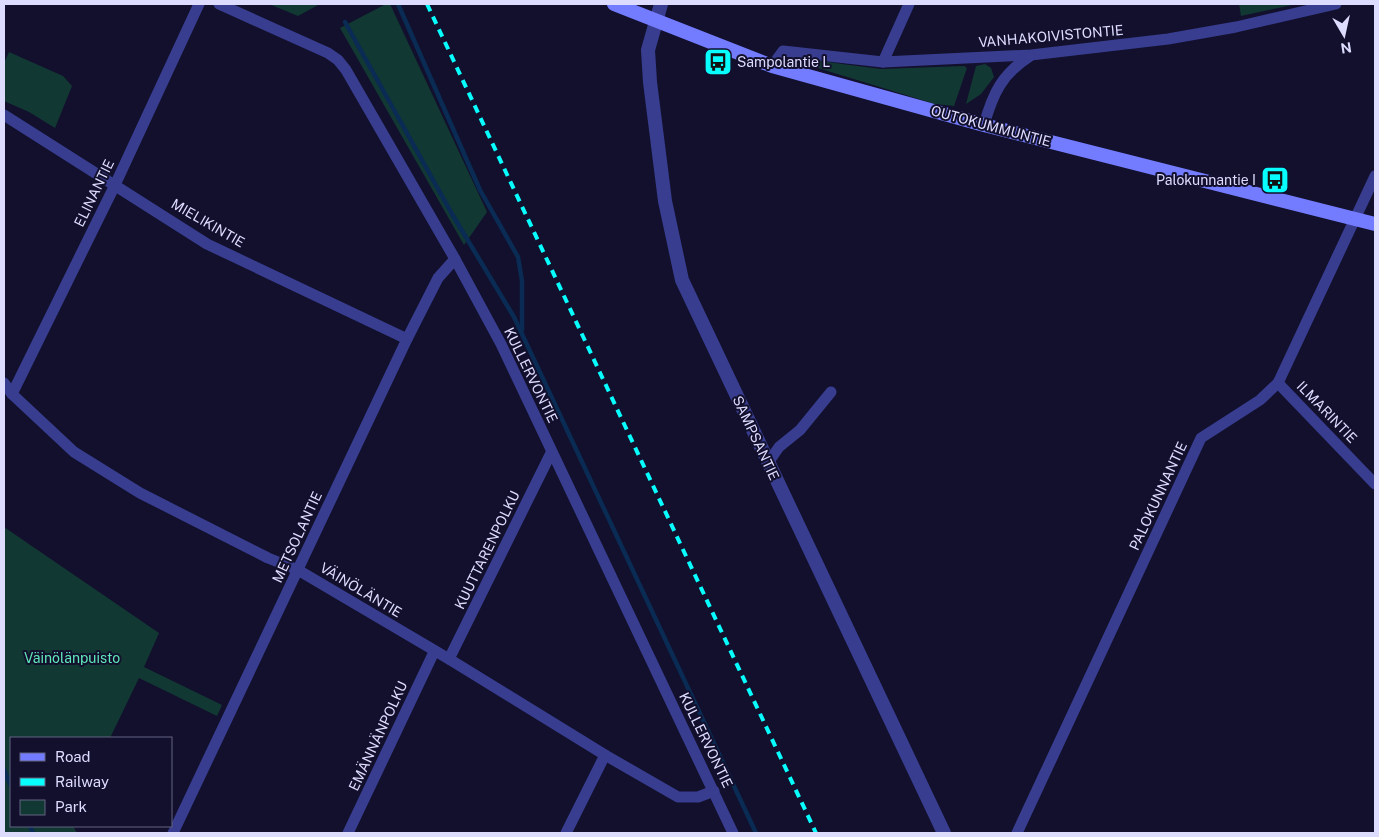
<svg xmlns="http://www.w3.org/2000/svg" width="1379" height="837" viewBox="0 0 1379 837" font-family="'Public Sans',sans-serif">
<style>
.green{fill:#123833}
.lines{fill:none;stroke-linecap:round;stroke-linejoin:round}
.stream{stroke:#0a2b53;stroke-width:4.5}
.minor{stroke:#383d8f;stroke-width:11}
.tertiary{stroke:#383d8f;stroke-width:14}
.secondary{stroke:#737cff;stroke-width:14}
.rail{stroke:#08fdff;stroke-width:4;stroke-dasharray:8 6;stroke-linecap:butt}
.labels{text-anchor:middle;stroke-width:4;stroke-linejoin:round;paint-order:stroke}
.street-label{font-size:14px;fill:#dddcff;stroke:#12102d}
.poi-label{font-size:14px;fill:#dddcff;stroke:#12102d;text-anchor:start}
.park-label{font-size:14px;fill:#5fe8b9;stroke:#12102d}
</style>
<rect width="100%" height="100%" fill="#12102d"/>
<!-- green -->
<g class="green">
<polygon points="269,4 320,4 298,16"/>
<polygon points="386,4 390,4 487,212 464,245 340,28"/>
<polygon points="1239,4 1297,4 1241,16"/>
<polygon points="9,52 63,76 72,86 55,128 29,112 4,101 4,63"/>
<polygon points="796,58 881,69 964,66 967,68 954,106 935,104 795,61"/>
<polygon points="985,64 991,68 994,77 981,94 966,104 976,66"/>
<polygon points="4,527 159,633 144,667 222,705 217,716 139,678 110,738 11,738 11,826 73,826 77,833 4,833"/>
</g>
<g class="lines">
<!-- stream -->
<g class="stream">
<polyline points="398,4 480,190 518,257 522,281 522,330"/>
<polyline points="345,22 452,214 514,317 756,833"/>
<polyline points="4,770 11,786"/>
<polyline points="30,826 33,833"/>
</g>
<!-- minor -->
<g class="minor">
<polyline points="219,4 328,53 338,60 346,70 455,259 501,344 733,833"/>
<polyline points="883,62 909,4"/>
<polyline points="772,66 783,51 883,62 1031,55 1168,39 1236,27 1336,4"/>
<polyline points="4,115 207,244 407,339"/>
<path d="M984,125c9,-32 18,-51 46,-69"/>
<polyline points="4,383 12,394 74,452 140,493 268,558 298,570 449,659 605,755 678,797 698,797 714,791"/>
<polyline points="1278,383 1375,484"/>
<polyline points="12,394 115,185 199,4"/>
<polyline points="768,463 779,447 800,430 831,392"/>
<polyline points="449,659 551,453"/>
<polyline points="173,833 407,339 438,278 455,259"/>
<polyline points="348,833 434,652"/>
<polyline points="566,833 605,755"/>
<polyline points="1017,833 1201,438 1260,400 1278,383 1375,176"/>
</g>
<!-- tertiary -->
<polyline class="tertiary" points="661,4 648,50 650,82 665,201 682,280 944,833"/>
<!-- secondary -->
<polyline class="secondary" points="614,4 772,66 984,125 1375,224"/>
<!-- rail -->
<polyline class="rail" points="427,4 816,833"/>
</g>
<!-- icons -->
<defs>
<symbol id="bus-square" viewBox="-11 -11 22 22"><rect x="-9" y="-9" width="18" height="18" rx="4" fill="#08fdff" stroke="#12102d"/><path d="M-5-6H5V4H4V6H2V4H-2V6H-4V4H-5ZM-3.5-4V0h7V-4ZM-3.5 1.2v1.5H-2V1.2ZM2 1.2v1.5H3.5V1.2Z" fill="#111"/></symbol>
</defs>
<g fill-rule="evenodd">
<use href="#bus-square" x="702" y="46" width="32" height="32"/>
<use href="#bus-square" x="1259" y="164" width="32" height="32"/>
</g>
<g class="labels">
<!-- street labels -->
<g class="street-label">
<text transform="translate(1051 36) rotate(-5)" y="5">VANHAKOIVISTONTIE</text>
<text transform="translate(991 126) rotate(15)" y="5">OUTOKUMMUNTIE</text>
<text transform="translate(94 193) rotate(-64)" y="5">ELINANTIE</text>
<text transform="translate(208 223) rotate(30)" y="5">MIELIKINTIE</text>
<text transform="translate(531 375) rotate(64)" y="5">KULLERVONTIE</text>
<text transform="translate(1327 412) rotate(46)" y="5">ILMARINTIE</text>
<text transform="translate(756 438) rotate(65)" y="5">SAMPSANTIE</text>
<text transform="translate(1158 496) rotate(-65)" y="5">PALOKUNNANTIE</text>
<text transform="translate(297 537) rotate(-65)" y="5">METSOLANTIE</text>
<text transform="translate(487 550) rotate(-64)" y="5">KUUTTARENPOLKU</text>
<text transform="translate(361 590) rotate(31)" y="5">VÄINÖLÄNTIE</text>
<text transform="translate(378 736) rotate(-65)" y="5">EMÄNNÄNPOLKU</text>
<text transform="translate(706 740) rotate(64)" y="5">KULLERVONTIE</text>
</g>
<!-- poi labels -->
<g class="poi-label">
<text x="737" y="67">Sampolantie L</text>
<text x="1256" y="185" text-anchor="end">Palokunnantie I</text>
</g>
<!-- park labels -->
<g class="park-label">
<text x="72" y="663">Väinölänpuisto</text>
</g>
</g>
<!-- border -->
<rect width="1379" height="837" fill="none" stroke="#dddcff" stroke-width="10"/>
<!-- legend -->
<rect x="10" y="737" width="162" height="90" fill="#12102d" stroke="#636281"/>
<rect x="20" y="753" width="25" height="8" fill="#737cff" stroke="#636281"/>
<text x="55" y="762" font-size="15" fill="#dddcff">Road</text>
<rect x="20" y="778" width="25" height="8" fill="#08fdff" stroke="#636281"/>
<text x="55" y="787" font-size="15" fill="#dddcff">Railway</text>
<rect x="20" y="800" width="25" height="15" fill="#123833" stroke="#636281"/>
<text x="55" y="812" font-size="15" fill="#dddcff">Park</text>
<!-- north arrow -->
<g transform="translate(1344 35) rotate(171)" stroke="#12102d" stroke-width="4" paint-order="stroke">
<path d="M0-4L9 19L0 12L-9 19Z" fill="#dddcff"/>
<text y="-8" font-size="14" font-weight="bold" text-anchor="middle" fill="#dddcff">N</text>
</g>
</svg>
